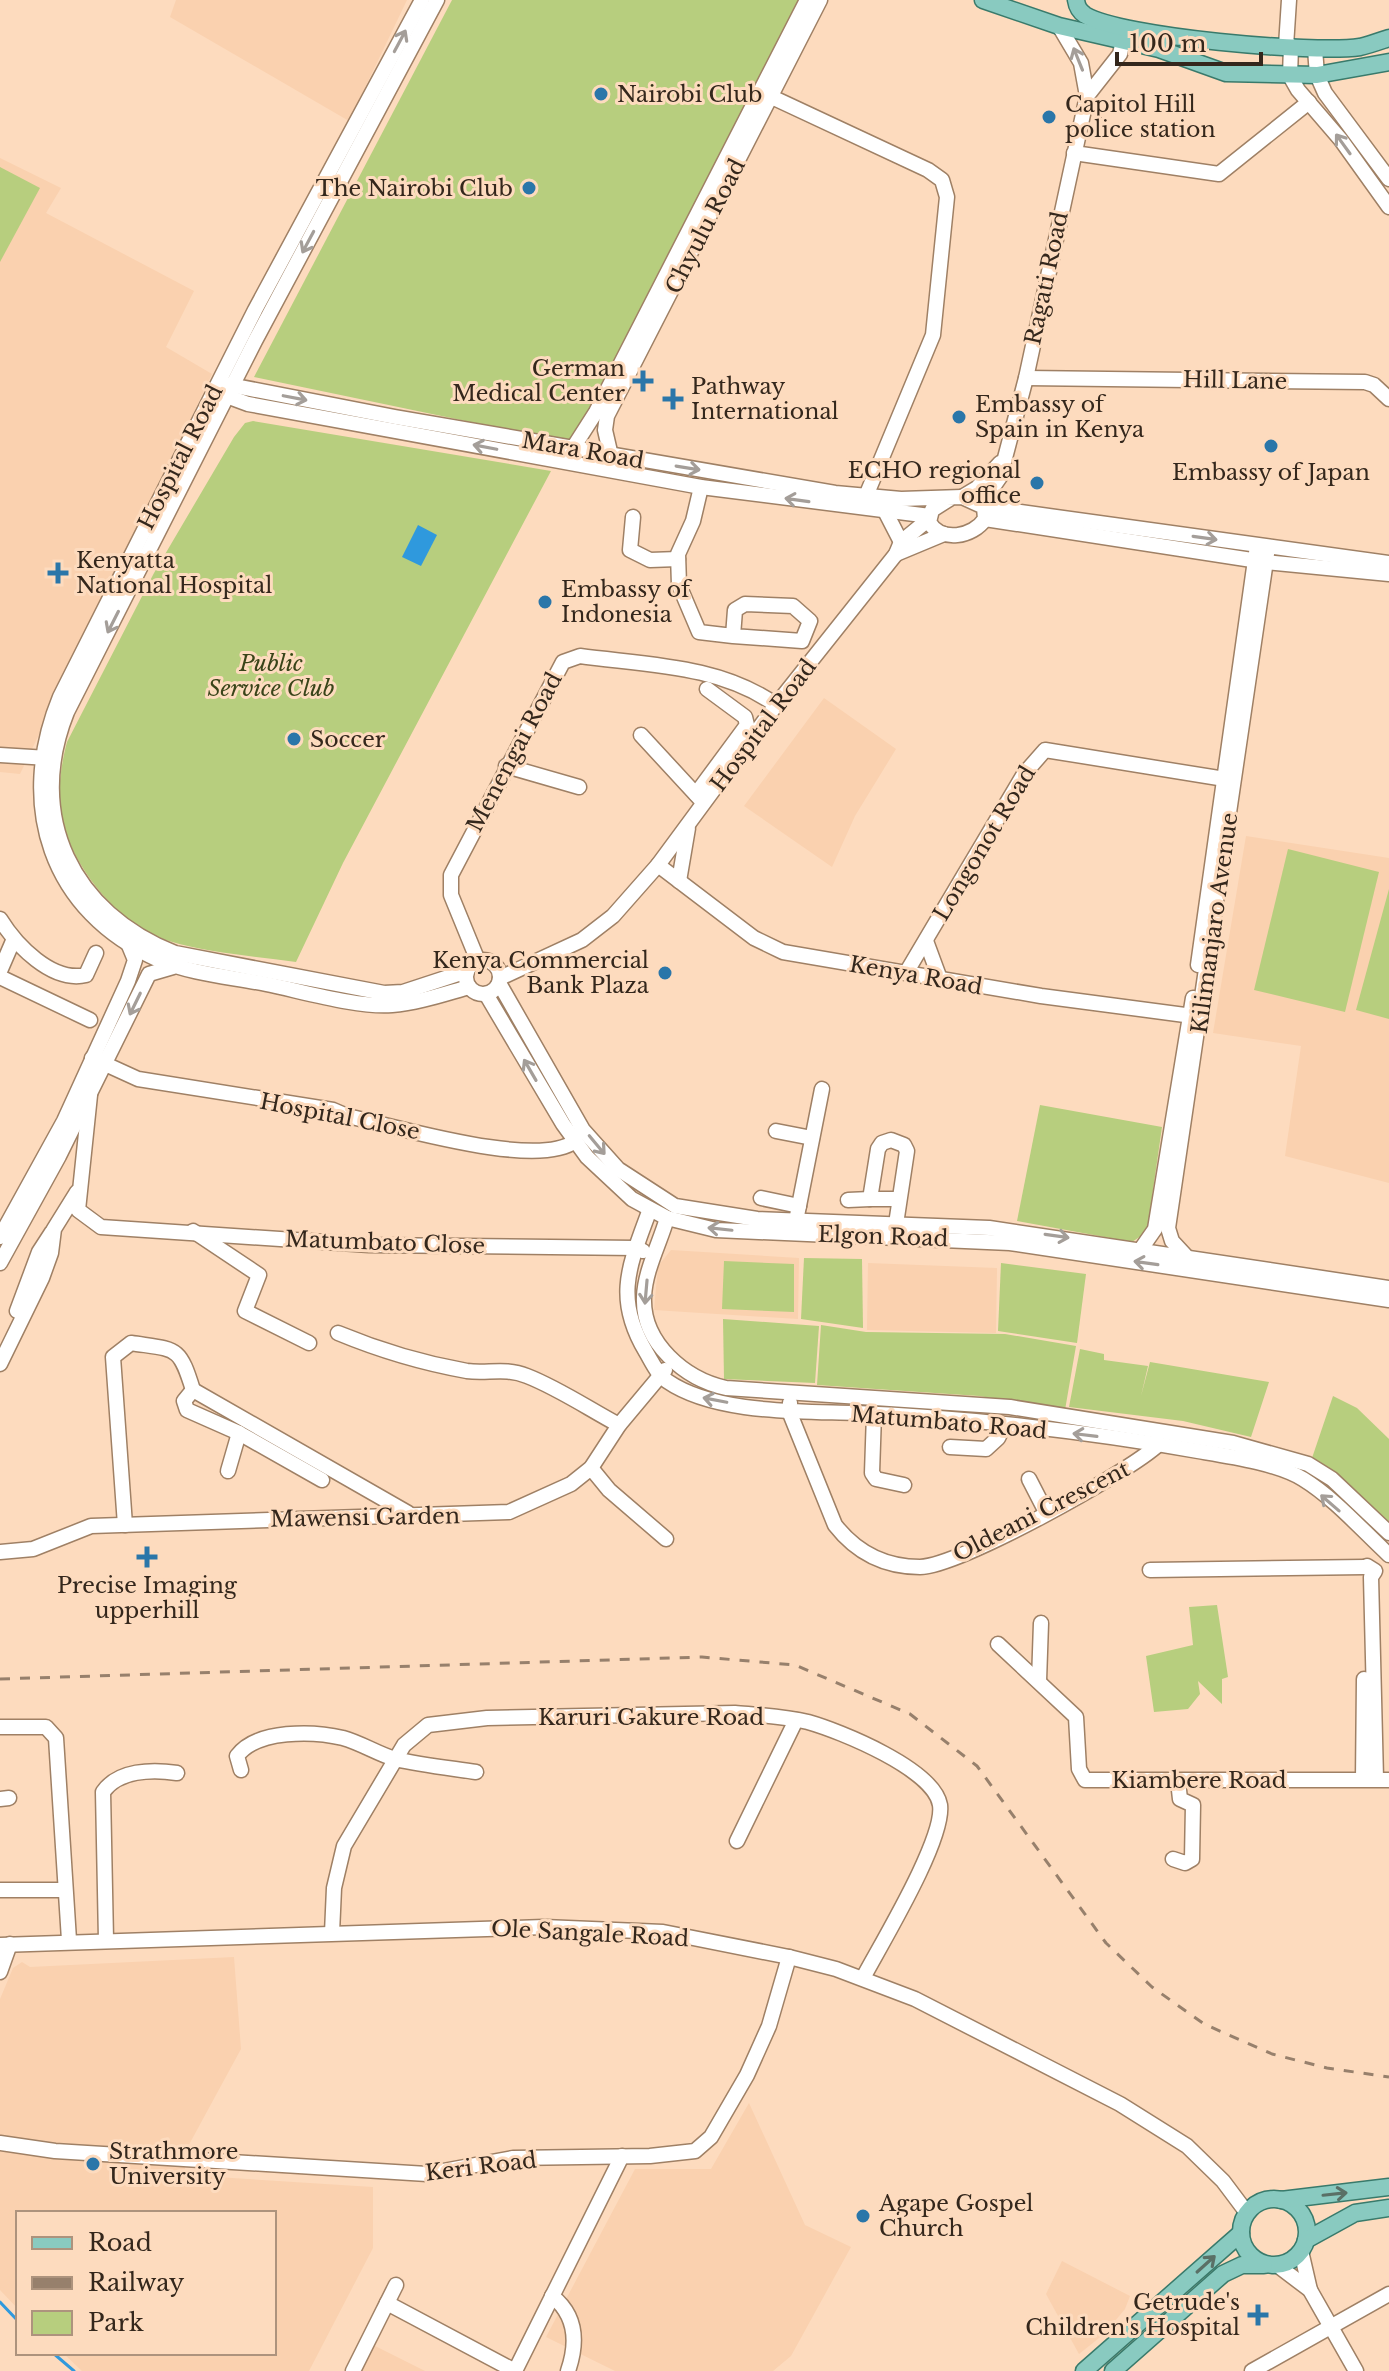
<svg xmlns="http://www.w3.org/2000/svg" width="1389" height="2371" viewBox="0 0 1389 2371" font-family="'Libre Baskerville',serif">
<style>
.built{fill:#fad1af}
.green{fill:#b7ce7e}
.water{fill:#2f99dd}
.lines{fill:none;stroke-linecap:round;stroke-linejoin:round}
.stream{stroke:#2f99dd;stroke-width:3}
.minor-casing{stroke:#9f8065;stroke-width:17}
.major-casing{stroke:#397a6b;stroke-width:19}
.minor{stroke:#fff;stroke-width:14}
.major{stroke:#89cac0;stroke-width:16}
.rail{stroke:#97806c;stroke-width:3;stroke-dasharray:10 10;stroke-linecap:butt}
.oneway{stroke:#a49e99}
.oneway2{stroke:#5a7066}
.poi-dot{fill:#2a76a9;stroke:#fddbbe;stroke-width:3}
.labels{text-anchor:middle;stroke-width:6;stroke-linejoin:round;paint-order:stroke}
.poi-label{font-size:22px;fill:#34271c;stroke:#fddbbe;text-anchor:start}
.street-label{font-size:22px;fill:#34271c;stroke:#fddbbe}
.park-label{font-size:22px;font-style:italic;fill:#394419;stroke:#fddbbe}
</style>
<rect width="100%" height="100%" fill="#fddbbe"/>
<!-- built -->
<g class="built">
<polygon points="176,0 407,0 349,121 170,17"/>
<polygon points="0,158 61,188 46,213 194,291 166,347 212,374 20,774 0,772"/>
<polygon points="824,698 896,749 855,816 832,867 744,806"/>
<polygon points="1246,836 1389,858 1389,1183 1285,1156 1301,1046 1213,1033"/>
<polygon points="671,1250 799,1258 798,1319 654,1310 658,1266"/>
<polygon points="868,1263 997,1268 996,1333 867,1330"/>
<polygon points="234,1957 241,2049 185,2152 185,2175 373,2187 373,2248 309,2371 82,2371 63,2353 274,2353 274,2213 18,2213 18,2309 0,2290 0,1999 13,1968 22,1962 30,1967"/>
<polygon points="749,2103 805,2225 851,2247 791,2356 773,2371 615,2371 546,2337 635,2169 711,2169"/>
<polygon points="1062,2261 1130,2296 1125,2309 1104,2334 1079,2354 1046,2294"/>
<polygon points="371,2344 425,2371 359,2371"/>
</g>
<!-- green -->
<g class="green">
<polygon points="452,0 805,0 571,443 254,377"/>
<polygon points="0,167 40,188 0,262"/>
<path d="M253,421l298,50 -208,392 -47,99c-42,-6 -87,-9 -127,-21 -50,-16 -94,-71 -107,-120 -6,-23 -1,-57 5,-79l87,-169 80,-136 11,-14z"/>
<polygon points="1288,849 1379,872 1345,1012 1254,990"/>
<polygon points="1389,889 1389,1019 1356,1010"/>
<polygon points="1040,1105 1162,1127 1147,1232 1132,1242 1017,1221"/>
<polygon points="804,1258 862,1259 863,1328 801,1319"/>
<polygon points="724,1261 794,1264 794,1312 722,1309"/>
<polygon points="1001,1263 1086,1274 1077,1343 998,1331"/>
<polygon points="723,1319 819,1326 815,1383 724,1379"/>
<polygon points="821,1325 866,1332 1005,1334 1076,1346 1065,1410 979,1396 817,1385"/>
<polygon points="1080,1349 1104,1354 1104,1360 1148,1366 1141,1396 1150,1362 1269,1382 1251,1437 1183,1421 1069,1407"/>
<polygon points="1333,1396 1357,1408 1389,1439 1389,1526 1311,1461"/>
<polygon points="1217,1605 1228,1677 1222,1679 1222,1704 1198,1681 1200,1694 1188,1709 1154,1712 1146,1656 1193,1645 1189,1607"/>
</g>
<!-- water -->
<polygon class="water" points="418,525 437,535 421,566 402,557"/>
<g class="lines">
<!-- stream -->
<g class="stream">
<polyline points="0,2302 18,2321"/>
<polyline points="53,2353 74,2371"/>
</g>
<defs>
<g id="minor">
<path d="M422,0l-167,310 -195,387c-44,107 -11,215 99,263 33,14 73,17 107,24 35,7 93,24 126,21 26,-2 52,-11 77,-18"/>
<path d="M437,0l-182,341 -188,371c-42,105 6,201 108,241l209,40 19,-1 64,-21"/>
<polyline points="1059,26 1081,63 1087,96"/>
<polyline points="1286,46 1289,0"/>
<polyline points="1291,46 1290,76 1298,90 1341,140 1389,207"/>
<polyline points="1315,49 1317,75 1325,93 1389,179"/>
<polyline points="761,92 928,170 942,180 947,197 933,335 866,496"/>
<polyline points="1074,153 1219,174 1309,102"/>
<polyline points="1026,378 1365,382 1374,385 1389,399"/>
<path d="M225,384l170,33 440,76 66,6 61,-2 22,10 1,12c-12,18 -44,24 -56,3l3,-12 19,-12"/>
<polyline points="221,394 248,404 701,487 930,516"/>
<polyline points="573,448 596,412 807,0"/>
<polyline points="611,456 605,430 607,416 820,0"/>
<polyline points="701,487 693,521 678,554 679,585 699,632 733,636 735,610 745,604 793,606 810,621 802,641 733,636"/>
<polyline points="962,497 977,488 1000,463"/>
<polyline points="982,503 1000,477 1026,378 1087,96 1120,54 1125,32"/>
<polyline points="984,507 1389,563"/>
<polyline points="885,511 901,542"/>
<polyline points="633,517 630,550 650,560 678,559"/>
<polyline points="985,519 1265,562 1389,574"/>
<polyline points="896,554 944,534"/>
<polyline points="641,735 701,800"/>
<polyline points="0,755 48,758"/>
<polyline points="506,766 579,787"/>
<polyline points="696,794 747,725 745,717 707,689"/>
<polyline points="658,865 754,938 783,952 1041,996 1200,1017"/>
<polyline points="679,881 688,828"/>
<path d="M0,919c16,26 52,64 86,56l10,-22"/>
<polyline points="926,941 940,979"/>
<circle cx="483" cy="977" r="17"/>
<path d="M478,961l-27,-66v-20l112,-213 17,-6c67,9 140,9 196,49"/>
<polyline points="1198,965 1257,546"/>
<polyline points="0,971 13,941"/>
<polyline points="906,973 1024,774 1045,750 1231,780"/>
<polyline points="0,977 90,1020"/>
<polyline points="500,978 582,940 613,916 658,865 776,705 896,554 901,542 929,519"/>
<polyline points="499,983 583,1130 618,1169 675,1206 757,1219 989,1228 1389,1288"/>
<polyline points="486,994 563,1124 587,1157 632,1199 667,1218 716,1230 1010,1243 1389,1300"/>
<path d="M92,1058l46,21 195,31 14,6c48,10 191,54 228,25"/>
<polyline points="90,1095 78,1210 101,1227 369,1245 636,1248 643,1251"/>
<polyline points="776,1131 812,1138"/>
<polyline points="761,1198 799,1206"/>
<polyline points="848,1200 870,1199"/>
<path d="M650,1209c-20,55 -37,88 -4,143 6,10 11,22 21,29 48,33 132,30 189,32 109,4 234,19 342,38 30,5 79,12 105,28 31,19 59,51 86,76"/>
<path d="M667,1218c-7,25 -22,52 -23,79 -2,46 41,82 82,91l284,19 223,36 75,21 24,15 57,54"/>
<polyline points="796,1221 822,1089"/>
<polyline points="896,1224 907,1151 904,1145 891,1140 882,1143 878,1149 870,1199 899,1199"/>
<polyline points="193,1231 259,1275 245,1311 309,1343"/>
<polyline points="0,1237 64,1121 128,981 135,960 128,943"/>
<polyline points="1141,1249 1155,1229 1193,998"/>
<polyline points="1185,1255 1172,1241 1168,1228 1268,547"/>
<polyline points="0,1263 59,1156 149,974 173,967"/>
<polyline points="17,1311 39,1252 52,1232"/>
<path d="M338,1333c41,17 84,30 129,38 20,3 38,-4 60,5 31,12 62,33 92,49"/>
<polyline points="0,1364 42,1278 51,1253 54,1229 77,1192"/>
<polyline points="193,1390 408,1513"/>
<polyline points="193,1390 184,1401 187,1410 239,1433 322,1480"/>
<path d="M790,1403l-1,8 46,114c21,27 50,42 85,42 40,-1 208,-94 239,-123"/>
<polyline points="874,1414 872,1473 876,1479 904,1485"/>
<polyline points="950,1447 986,1449 998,1438 1004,1426"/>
<polyline points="591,1468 609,1490 666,1539"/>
<polyline points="228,1471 239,1433"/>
<polyline points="1029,1479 1046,1512"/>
<path d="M125,1525l-12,-168 18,-14c46,7 48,2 62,47"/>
<polyline points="0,1552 33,1549 91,1526 509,1512 571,1484 591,1468 619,1425 665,1370"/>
<polyline points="1367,1566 1375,1571 1371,1577 1376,1779"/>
<polyline points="1150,1570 1365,1567"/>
<polyline points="998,1644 1076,1717 1079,1769 1085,1780 1389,1780"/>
<polyline points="1039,1681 1041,1623"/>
<polyline points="0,1727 46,1727 56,1738 69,1940"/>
<path d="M241,1770l-4,-14c20,-27 77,-25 106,-18 18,5 35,16 52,21 26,6 54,9 81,13"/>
<polyline points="1363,1779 1364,1679"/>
<polyline points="0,1799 9,1798"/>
<polyline points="737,1841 796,1720"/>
<polyline points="1173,1859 1185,1863 1192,1859 1193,1805 1180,1799 1178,1781"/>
<polyline points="0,1890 64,1890"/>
<path d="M332,1933l2,-45 10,-42 60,-101 24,-20 59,-7 248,-5c24,2 49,3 73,9 32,9 126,47 132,83 5,34 -59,139 -77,173"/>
<path d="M106,1940l-3,-148c15,-22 49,-23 74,-19"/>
<polyline points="0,1945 544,1927 663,1932 789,1957 836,1969 915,1999 1120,2104 1187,2146 1223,2181 1247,2213"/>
<polyline points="0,1972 10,1944"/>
<polyline points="0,2143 55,2151 427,2174 513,2158 650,2156 695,2151 711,2137 747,2075 769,2026 789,1957"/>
<polyline points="1301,2251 1310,2290"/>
<polyline points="1277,2265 1310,2290 1356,2371"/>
<path d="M552,2296c24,19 26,46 16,75"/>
<polyline points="387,2303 515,2371 622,2156"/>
<polyline points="353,2371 396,2285"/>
<polyline points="1252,2371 1389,2294"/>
</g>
<g id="major">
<polyline points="983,0 1059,26 1159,49 1226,73 1317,75 1389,62"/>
<path d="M1076,0c1,7 3,11 9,15 36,22 230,39 275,32 9,-2 20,-6 29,-9"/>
<circle cx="1274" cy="2232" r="33"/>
<polyline points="1281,2200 1389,2187"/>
<polyline points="1306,2240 1355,2213 1389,2208"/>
<polyline points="1084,2371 1241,2233"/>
<polyline points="1113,2371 1223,2274 1242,2265 1264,2265"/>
</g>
</defs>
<!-- minor casing -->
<use href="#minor" class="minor-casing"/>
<!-- major casing -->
<use href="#major" class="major-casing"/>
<!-- minor -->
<use href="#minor" class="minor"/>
<!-- major -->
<use href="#major" class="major"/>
<!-- rail -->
<polyline class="rail" points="0,1679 702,1657 795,1665 910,1714 977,1766 1106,1943 1152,1987 1204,2024 1272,2054 1327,2068 1389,2077"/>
</g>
<!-- one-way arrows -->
<defs><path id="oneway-shaft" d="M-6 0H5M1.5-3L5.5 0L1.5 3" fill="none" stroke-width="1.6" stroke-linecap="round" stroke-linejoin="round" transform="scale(2)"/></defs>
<g class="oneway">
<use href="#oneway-shaft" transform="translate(400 41) rotate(-62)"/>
<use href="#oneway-shaft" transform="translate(1078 59) rotate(-112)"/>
<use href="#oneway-shaft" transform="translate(1343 144) rotate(-126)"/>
<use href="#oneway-shaft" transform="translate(308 242) rotate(118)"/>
<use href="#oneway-shaft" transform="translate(295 398) rotate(11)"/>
<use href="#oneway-shaft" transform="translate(485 447) rotate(-169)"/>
<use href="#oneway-shaft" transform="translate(688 468) rotate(9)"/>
<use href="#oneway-shaft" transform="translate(797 500) rotate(-172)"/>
<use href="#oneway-shaft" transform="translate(1205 538) rotate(8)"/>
<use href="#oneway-shaft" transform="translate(113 622) rotate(117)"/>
<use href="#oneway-shaft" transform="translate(135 1004) rotate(116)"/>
<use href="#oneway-shaft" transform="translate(530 1070) rotate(-120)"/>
<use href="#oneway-shaft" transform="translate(597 1145) rotate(50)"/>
<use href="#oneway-shaft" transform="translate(720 1229) rotate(-174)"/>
<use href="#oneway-shaft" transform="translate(1057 1236) rotate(8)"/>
<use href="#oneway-shaft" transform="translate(1146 1263) rotate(-172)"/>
<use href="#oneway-shaft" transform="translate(646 1292) rotate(95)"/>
<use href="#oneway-shaft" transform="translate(715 1400) rotate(-169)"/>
<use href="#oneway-shaft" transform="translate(1085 1435) rotate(-173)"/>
<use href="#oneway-shaft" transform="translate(1330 1503) rotate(-139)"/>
</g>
<g class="oneway2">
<use href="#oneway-shaft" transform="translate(1335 2194) rotate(-6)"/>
<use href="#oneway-shaft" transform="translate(1206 2264) rotate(-42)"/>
</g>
<!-- markers -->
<g class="poi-dot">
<circle cx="601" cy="94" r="8"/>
<circle cx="1049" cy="117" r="8"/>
<circle cx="529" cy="188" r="8"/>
<path d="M639 369h8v8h8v8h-8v8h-8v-8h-8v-8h8z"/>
<path d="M669 387h8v8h8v8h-8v8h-8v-8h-8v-8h8z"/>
<circle cx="959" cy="417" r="8"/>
<circle cx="1271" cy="446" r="8"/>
<circle cx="1037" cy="483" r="8"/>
<path d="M54 561h8v8h8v8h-8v8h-8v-8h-8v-8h8z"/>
<circle cx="545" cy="602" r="8"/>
<circle cx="294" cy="739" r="8"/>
<circle cx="665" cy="973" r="8"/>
<path d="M143 1545h8v8h8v8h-8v8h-8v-8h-8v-8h8z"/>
<circle cx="93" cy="2164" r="8"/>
<circle cx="863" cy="2216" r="8"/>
<path d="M1254 2303h8v8h8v8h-8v8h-8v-8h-8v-8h8z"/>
</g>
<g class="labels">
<!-- poi labels -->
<g class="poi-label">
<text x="617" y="102">Nairobi Club</text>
<text x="1065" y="112">Capitol Hill<tspan x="1065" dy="25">police station</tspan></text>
<text x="513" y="196" text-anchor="end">The Nairobi Club</text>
<text x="625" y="376" text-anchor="end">German<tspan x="625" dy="25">Medical Center</tspan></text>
<text x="691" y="394">Pathway<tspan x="691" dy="25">International</tspan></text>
<text x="975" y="412">Embassy of<tspan x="975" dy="25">Spain in Kenya</tspan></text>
<text x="1021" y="478" text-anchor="end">ECHO regional<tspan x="1021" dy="25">office</tspan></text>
<text x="1271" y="480" text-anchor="middle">Embassy of Japan</text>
<text x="76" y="568">Kenyatta<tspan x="76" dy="25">National Hospital</tspan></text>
<text x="561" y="597">Embassy of<tspan x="561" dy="25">Indonesia</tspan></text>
<text x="310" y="747">Soccer</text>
<text x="649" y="968" text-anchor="end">Kenya Commercial<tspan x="649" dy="25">Bank Plaza</tspan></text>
<text x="147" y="1593" text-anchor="middle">Precise Imaging<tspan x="147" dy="25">upperhill</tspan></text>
<text x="109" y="2159">Strathmore<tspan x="109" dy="25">University</tspan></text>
<text x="879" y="2211">Agape Gospel<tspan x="879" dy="25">Church</tspan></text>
<text x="1240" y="2310" text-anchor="end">Getrude's<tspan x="1240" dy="25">Children's Hospital</tspan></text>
</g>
<!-- street labels -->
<g class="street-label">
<text transform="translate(705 226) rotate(-63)" y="8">Chyulu Road</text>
<text transform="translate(1046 278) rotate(-78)" y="8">Ragati Road</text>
<text transform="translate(1235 380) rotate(1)" y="8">Hill Lane</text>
<text transform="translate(583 450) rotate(10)" y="8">Mara Road</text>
<text transform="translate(180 457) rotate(-63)" y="8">Hospital Road</text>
<text transform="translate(763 725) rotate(-53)" y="8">Hospital Road</text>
<text transform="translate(514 752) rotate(-62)" y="8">Menengai Road</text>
<text transform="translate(984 843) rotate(-59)" y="8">Longonot Road</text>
<text transform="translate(1214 923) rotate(-82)" y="8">Kilimanjaro Avenue</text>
<text transform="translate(916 975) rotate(10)" y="8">Kenya Road</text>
<text transform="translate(340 1116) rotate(11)" y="8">Hospital Close</text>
<text transform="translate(883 1236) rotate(2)" y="8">Elgon Road</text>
<text transform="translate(385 1242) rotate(2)" y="8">Matumbato Close</text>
<text transform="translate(949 1422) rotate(5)" y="8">Matumbato Road</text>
<text transform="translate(1041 1511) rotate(-27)" y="8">Oldeani Crescent</text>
<text transform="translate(365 1517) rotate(-1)" y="8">Mawensi Garden</text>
<text x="651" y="1725">Karuri Gakure Road</text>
<text x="1199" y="1788">Kiambere Road</text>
<text transform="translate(590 1933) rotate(3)" y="8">Ole Sangale Road</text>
<text transform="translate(481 2166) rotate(-7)" y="8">Keri Road</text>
</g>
<!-- park labels -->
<g class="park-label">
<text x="271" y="671">Public<tspan x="271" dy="25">Service Club</tspan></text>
</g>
</g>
<!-- legend -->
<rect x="16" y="2211" width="260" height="144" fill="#fddbbe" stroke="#ad937d" stroke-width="2"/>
<rect x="32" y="2237" width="40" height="12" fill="#89cac0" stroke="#ad937d" stroke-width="2"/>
<text x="88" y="2251" font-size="24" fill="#34271c">Road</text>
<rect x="32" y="2277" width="40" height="12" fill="#97806c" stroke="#ad937d" stroke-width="2"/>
<text x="88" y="2291" font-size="24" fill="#34271c">Railway</text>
<rect x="32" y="2311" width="40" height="24" fill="#b7ce7e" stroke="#ad937d" stroke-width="2"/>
<text x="88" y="2331" font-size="24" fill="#34271c">Park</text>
<!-- scale -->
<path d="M1117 52v12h144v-12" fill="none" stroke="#34271c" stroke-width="4"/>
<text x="1129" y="52" font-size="24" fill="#34271c" stroke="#fddbbe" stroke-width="6" paint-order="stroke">100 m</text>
</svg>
